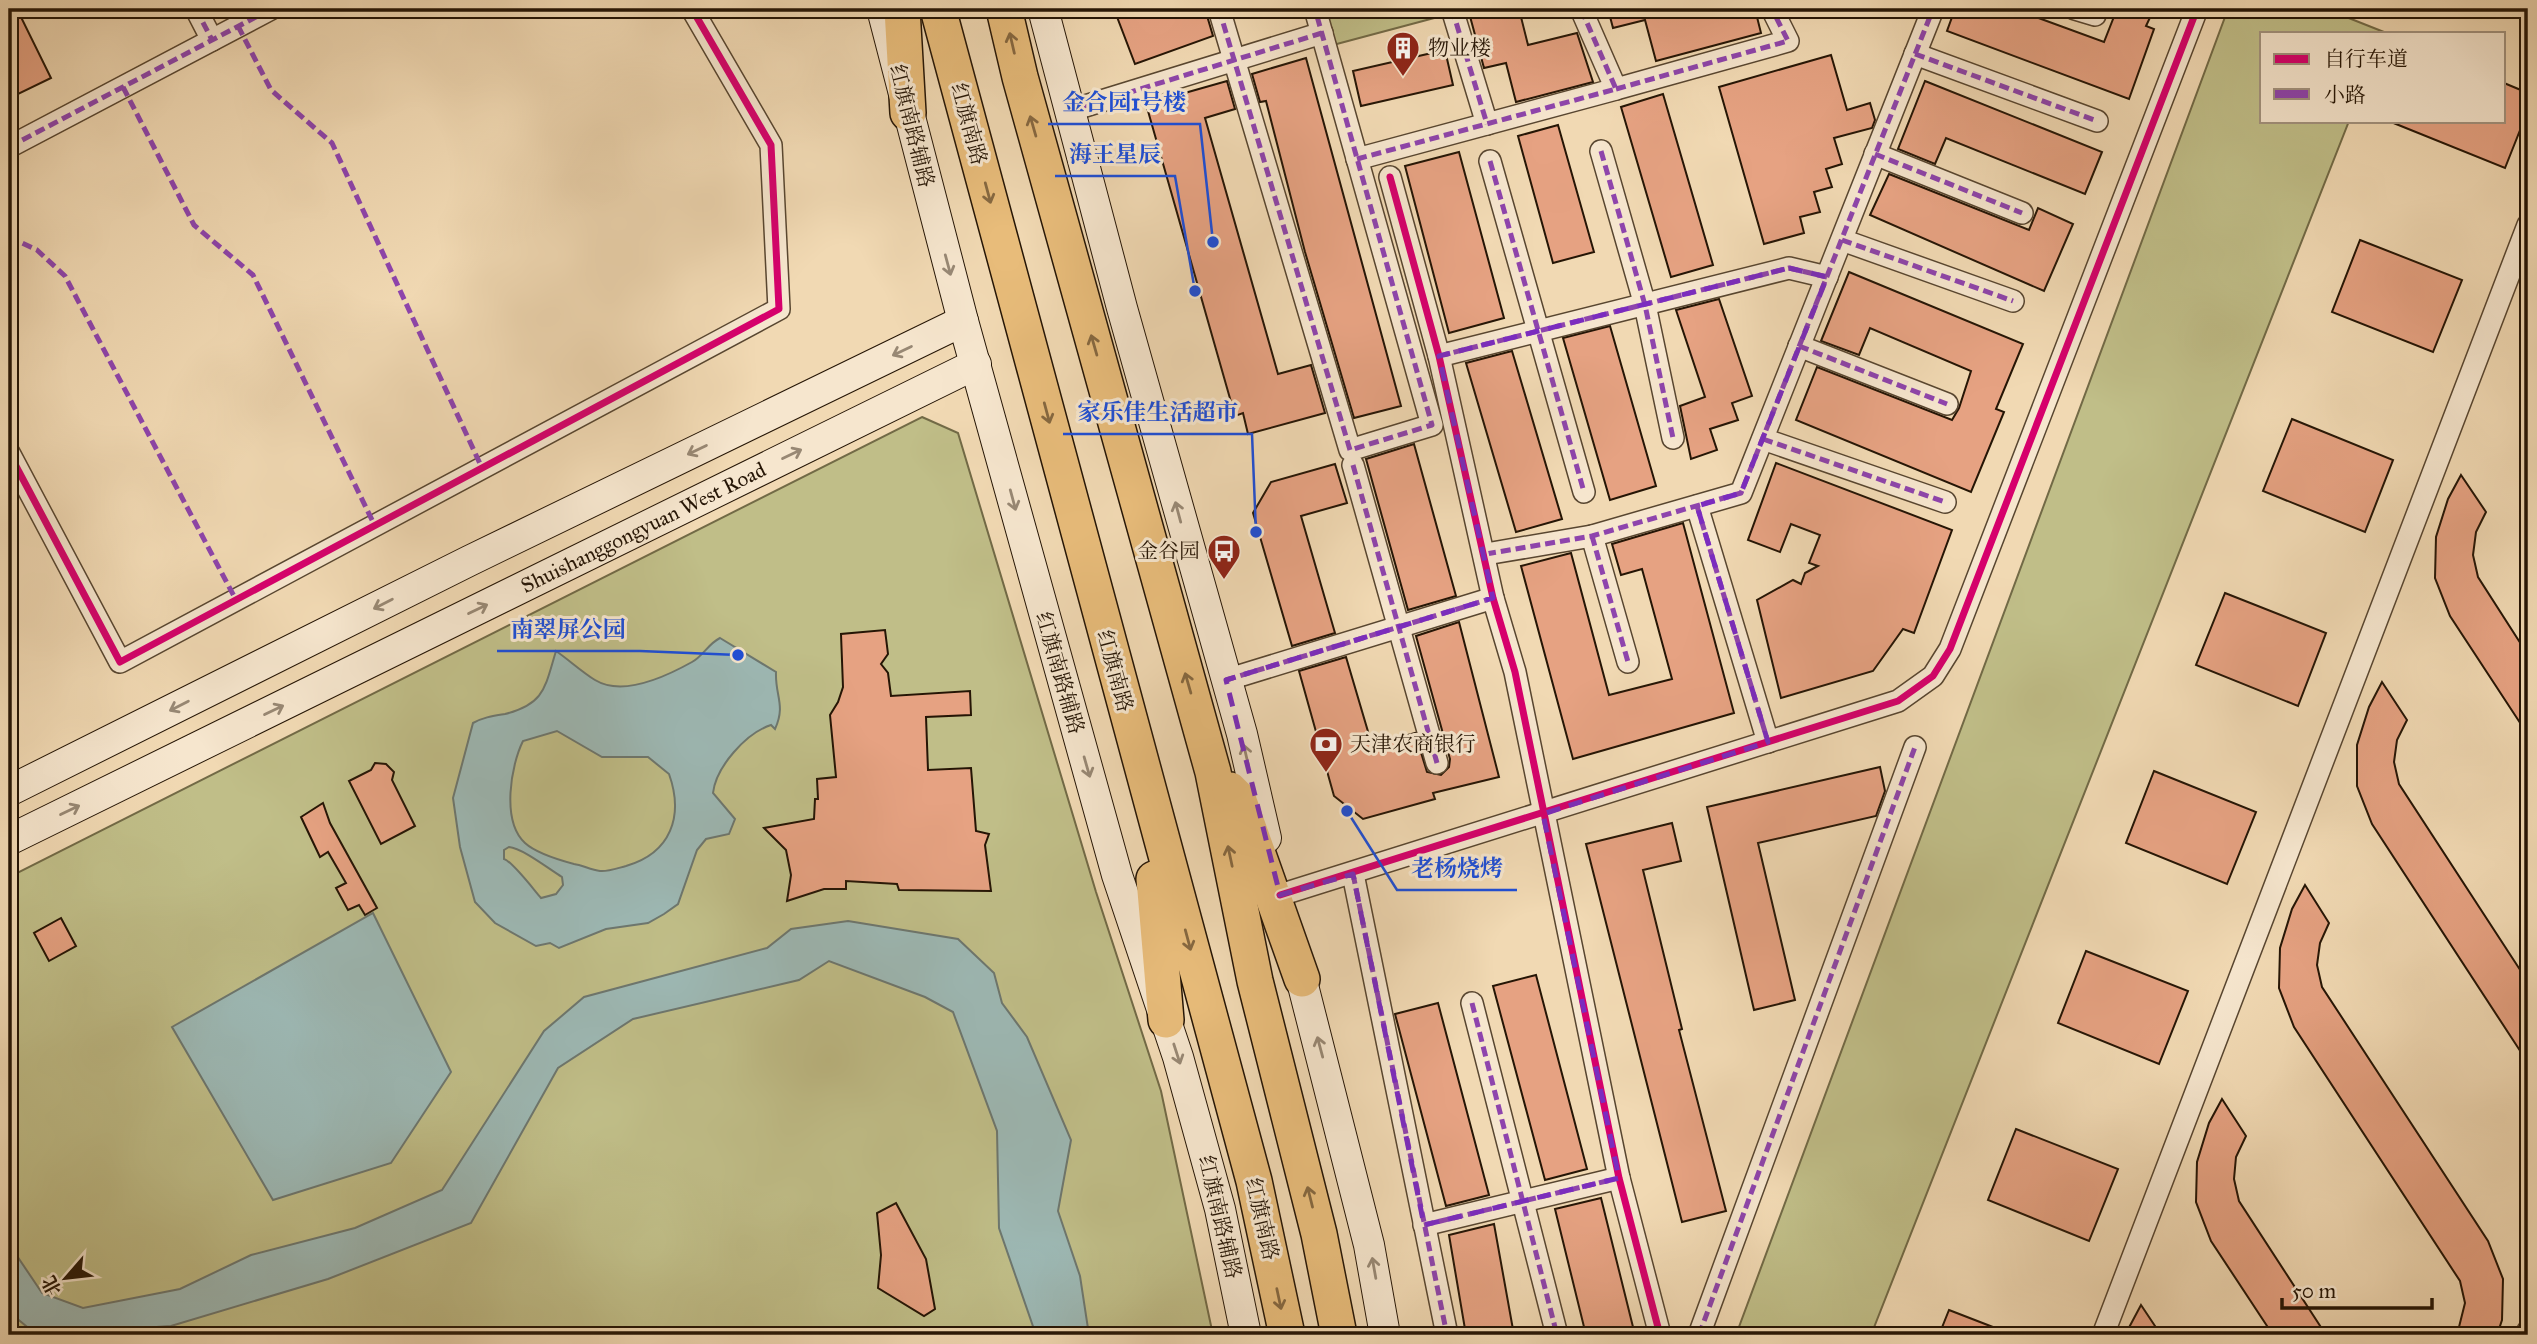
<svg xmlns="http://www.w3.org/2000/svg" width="2537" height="1344" viewBox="0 0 2537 1344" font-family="'IM FELL Great Primer','Noto Serif SC',serif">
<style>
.green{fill:#c0be88;stroke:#726a46;stroke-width:2}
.water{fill:#9db9b5;stroke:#6d776f;stroke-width:2;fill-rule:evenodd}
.building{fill:#e6a282;stroke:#251505;stroke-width:2}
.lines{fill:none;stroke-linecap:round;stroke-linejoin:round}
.minor-casing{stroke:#584630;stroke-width:24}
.secondary-casing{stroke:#251505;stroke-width:32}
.trunk-casing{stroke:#251505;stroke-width:38}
.minor{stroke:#f6e6ce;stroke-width:21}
.secondary{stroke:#f6e6ce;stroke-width:30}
.trunk{stroke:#e8bc7a;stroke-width:35}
.quiet{stroke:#8e44ad;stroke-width:5;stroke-dasharray:10 5;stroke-linecap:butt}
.cycleway-casing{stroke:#f6e6ce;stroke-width:11}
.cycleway{stroke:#d6006c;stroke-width:7}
.oneway{stroke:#866840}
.oneway2{stroke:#988874}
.marked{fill:none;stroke:#7b2cbf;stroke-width:5;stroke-dasharray:14 9;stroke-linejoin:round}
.labels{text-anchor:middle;stroke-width:6;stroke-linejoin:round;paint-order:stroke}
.poi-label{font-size:21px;fill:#251505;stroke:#f6e6ce;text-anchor:start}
.street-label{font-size:21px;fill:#251505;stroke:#f6e6ce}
.leader{fill:none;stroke:#1d4ed8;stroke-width:2.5}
.callout-dot{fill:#1d4ed8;stroke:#f6e6ce;stroke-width:2.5}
.callout-label{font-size:23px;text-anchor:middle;font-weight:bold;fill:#1d4ed8;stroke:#f6e6ce;stroke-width:6;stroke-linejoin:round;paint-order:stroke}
</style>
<rect width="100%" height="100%" fill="#f1d9b3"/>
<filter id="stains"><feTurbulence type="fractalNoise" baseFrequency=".00286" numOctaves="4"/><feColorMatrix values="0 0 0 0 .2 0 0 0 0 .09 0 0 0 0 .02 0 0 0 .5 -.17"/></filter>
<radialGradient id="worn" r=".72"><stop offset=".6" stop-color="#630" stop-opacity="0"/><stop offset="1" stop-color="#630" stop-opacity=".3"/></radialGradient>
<!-- green -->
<g class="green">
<polygon points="1323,9 1436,9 1438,17 1333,45"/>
<polygon points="2228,9 2326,9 2384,32 2262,33 2262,121 2349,121 1871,1335 1736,1335"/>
<polygon points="922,417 958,433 1096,892 1161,1091 1213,1335 9,1335 9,877"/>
</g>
<!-- water -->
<g class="water">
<path d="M720,638l56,34c-1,24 10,33 -1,57l-4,-4c-25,8 -55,42 -58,68l22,26 -6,15 -23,5 -9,11 -19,54 -14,10 -16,9 -42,6 -47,19 -9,-5 -14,3 -41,-23 -20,-21 -15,-55 -7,-49 20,-75c11,-6 20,-7 32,-9 40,-10 40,-27 51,-63 13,9 26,21 39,29 28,17 72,-4 97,-18 11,-6 16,-18 28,-24zM557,731l45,26h46l21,17c15,42 2,79 -43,92 -8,2 -19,6 -26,5 -9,-1 -18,-6 -26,-7 -15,-4 -38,-11 -49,-21 -24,-22 -14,-78 -2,-102zM509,847c13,1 40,22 53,30l1,8 -7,9 -15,4c-7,-8 -29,-37 -37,-39v-9z"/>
<polygon points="373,913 451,1072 391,1163 273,1200 172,1027"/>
<polygon points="848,921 958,939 994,973 1002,1003 1027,1037 1071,1140 1058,1211 1080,1276 1089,1335 1036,1335 999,1228 997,1131 953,1012 925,997 829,961 799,980 633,1019 558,1068 471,1223 328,1279 171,1326 37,1335 9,1312 9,1244 42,1293 83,1308 180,1289 251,1255 355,1228 442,1190 544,1031 584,997 767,948 791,929"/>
</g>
<!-- building -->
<g class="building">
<polygon points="9,9 17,9 51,78 14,96 9,85"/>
<polygon points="1114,9 1205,9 1213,36 1135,64"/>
<polygon points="1468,9 1519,9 1528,45 1577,33 1593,82 1516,102 1506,63 1484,68"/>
<polygon points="1608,9 1755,9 1761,33 1656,61 1645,20 1613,28"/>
<polygon points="1955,9 2014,9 2104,42 2117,9 2154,9 2146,26 2154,29 2129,99 1947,31"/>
<polygon points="1445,50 1453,85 1361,106 1353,71"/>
<polygon points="1831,55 1847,110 1870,103 1875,120 1872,128 1834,138 1842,164 1826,169 1832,187 1814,192 1820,212 1800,217 1804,233 1764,244 1719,87"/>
<polygon points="1306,58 1401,406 1354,418 1305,252 1266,101 1260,102 1252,74"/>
<polygon points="1227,81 1235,109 1205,118 1278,374 1311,365 1325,413 1248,434 1243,413 1235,416 1146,104"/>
<polygon points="1925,81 2102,152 2085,194 1946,138 1935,164 1898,149"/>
<polygon points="2504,83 2528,93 2528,110 2505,168 2391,122 2504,121"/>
<polygon points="1663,94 1713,265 1671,277 1621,107"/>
<polygon points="1558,125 1594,252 1553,263 1518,136"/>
<polygon points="1459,152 1504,318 1449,333 1405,166"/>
<polygon points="1889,174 2029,230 2038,208 2073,224 2044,291 1870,215"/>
<polygon points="2360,240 2462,280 2433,352 2332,312"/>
<polygon points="1849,272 2023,344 1996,409 2004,412 1971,492 1796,420 1817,367 1952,420 1959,408 1971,371 1870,328 1859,355 1821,341"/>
<polygon points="1719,299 1752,396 1732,403 1738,420 1710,429 1717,450 1691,459 1680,406 1705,397 1676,310"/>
<polygon points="1610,326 1656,486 1610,500 1563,338"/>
<polygon points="1512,351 1562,519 1516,532 1466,363"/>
<polygon points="2292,419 2393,460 2365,532 2263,491"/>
<polygon points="1414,444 1456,596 1408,610 1366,459"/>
<polygon points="1776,463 1952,530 1914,633 1903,629 1873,671 1781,698 1757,600 1793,580 1801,584 1805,573 1818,566 1809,563 1820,535 1791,524 1780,552 1748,540"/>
<polygon points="1335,464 1347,503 1301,516 1335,633 1292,646 1253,513 1271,482"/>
<polygon points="2461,475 2486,512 2476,532 2473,555 2478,577 2528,655 2528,735 2450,616 2435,578 2436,537 2448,499"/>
<polygon points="1683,523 1734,713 1573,759 1521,566 1571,553 1609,695 1672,679 1642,569 1621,575 1612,544"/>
<polygon points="2225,593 2326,633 2298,706 2196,665"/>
<polygon points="1459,622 1499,777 1433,793 1435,799 1363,819 1334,796 1299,671 1346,657 1372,745 1415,733 1427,772 1441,775 1449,767 1450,759 1416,636"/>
<polygon points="885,630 888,654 881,664 888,673 891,696 970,691 971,715 926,717 928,770 971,768 976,831 989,834 985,845 991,891 899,890 897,884 846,881 846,889 824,889 787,901 791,875 786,850 764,828 814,819 815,799 818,799 817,779 836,777 830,715 838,702 843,687 841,634"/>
<polygon points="2382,682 2407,720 2397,740 2394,762 2399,784 2528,982 2528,1063 2372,824 2357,786 2357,745 2369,707"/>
<polygon points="375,763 386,764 394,772 392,780 415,826 381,844 349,781 371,770"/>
<polygon points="1880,767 1885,791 1876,816 1758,843 1795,1000 1754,1010 1707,807"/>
<polygon points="2154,771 2256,812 2227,884 2126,843"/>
<polygon points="323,803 330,823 377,908 365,915 359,905 348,910 336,888 346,883 328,852 320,857 301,817"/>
<polygon points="1672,823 1681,861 1643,870 1682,1029 1679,1030 1726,1211 1682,1222 1586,844"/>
<polygon points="2305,885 2329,923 2320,943 2317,965 2322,987 2488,1241 2503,1279 2502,1320 2497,1335 2457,1335 2465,1303 2460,1281 2294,1027 2279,988 2280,948 2292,909"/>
<polygon points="61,918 76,946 49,961 34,933"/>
<polygon points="2086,951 2188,991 2159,1064 2058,1023"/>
<polygon points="1536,975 1587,1169 1545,1180 1493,986"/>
<polygon points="1438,1003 1489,1195 1446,1206 1395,1014"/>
<polygon points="2222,1099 2246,1136 2236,1157 2234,1179 2239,1201 2326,1335 2273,1335 2211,1241 2196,1202 2197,1162 2209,1123"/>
<polygon points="2016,1129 2118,1169 2089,1241 1988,1200"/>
<polygon points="1601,1198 1635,1335 1586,1335 1555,1209"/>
<polygon points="896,1203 926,1259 935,1309 924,1316 878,1288 881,1255 877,1213"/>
<polygon points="1494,1224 1514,1335 1466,1335 1449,1235"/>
<polygon points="2141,1305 2161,1335 2125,1335"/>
<polygon points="1949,1310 2011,1334 2011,1335 1939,1335"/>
</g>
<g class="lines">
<defs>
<g id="minor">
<polyline points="196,9 212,40"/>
<polyline points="1219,9 1350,450 1432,425 1315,9"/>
<polyline points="1452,9 1487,124"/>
<polyline points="2075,9 2095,15"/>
<polyline points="1915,54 2097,121"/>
<polyline points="1616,89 1788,41 1772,9"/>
<polyline points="1069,111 1322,33"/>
<polyline points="9,147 271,9"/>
<polyline points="1601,151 1645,305 1673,438"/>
<polyline points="1875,154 2022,213"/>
<polyline points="1357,159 1616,89 1581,9"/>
<polyline points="1490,161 1584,492"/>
<polyline points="1390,177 1439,356 1493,598 1515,672 1619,1178 1660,1335"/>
<polyline points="1842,240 2013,301"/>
<polyline points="1799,346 1947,404"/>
<polyline points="1439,356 1789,268 1827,277"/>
<polyline points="1763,439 1945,502"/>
<polyline points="9,453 120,662 779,309 771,145 692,9"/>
<polyline points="1353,465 1437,763"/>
<polyline points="1697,506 1768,742"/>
<polyline points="1592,536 1628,662"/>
<polyline points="1486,554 1592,536 1741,493 1933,9"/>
<polyline points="1226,680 1493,598"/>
<polyline points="1353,874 1447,1335"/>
<polyline points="1280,895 1898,701 1933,676 1950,649 2197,9"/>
<polyline points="1472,1003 1557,1335"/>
<polyline points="1424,1225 1619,1178"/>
<polyline points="1699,1335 1915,747"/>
<polyline points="2103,1335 2528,225"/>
<polyline points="2527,1335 2528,1331"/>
</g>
<g id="secondary">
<polyline points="882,9 963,321 1117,875 1178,1057 1220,1209 1246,1335"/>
<polyline points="1043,9 1122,308 1242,734 1266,838"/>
<polyline points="9,791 469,561 963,321"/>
<path id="s1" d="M9,840l967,-476"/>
<polyline points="1296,958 1369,1245 1385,1335"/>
</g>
<g id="trunk">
<polyline points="902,9 908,113"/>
<polyline points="938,9 1254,1181 1287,1335"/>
<polyline points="1004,9 1020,77 1213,772 1255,981 1319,1234 1339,1335"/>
<polyline points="1230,790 1238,798 1302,979"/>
<polyline points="1154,879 1166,1020"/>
</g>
</defs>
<!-- minor casing -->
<use href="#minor" class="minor-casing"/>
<!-- secondary casing -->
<use href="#secondary" class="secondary-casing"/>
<!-- trunk casing -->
<use href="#trunk" class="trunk-casing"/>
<!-- minor -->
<use href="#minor" class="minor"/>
<!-- secondary -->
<use href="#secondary" class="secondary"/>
<!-- trunk -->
<use href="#trunk" class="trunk"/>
<!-- quiet -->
<g class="quiet">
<polyline points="196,9 212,40"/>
<polyline points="1219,9 1350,450 1432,425 1315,9"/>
<polyline points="1452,9 1487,124"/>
<polyline points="2075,9 2095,15"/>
<polyline points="238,26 271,90 332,143 482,468"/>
<polyline points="1915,54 2097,121"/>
<polyline points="123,87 194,225 253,275 375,526"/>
<polyline points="1616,89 1788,41 1772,9"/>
<polyline points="1069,111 1322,33"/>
<polyline points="9,147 271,9"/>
<polyline points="1601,151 1645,305 1673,438"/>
<polyline points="1875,154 2022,213"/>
<polyline points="1357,159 1616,89 1581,9"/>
<polyline points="1490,161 1584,492"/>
<polyline points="9,237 37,250 65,276 236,600"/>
<polyline points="1842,240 2013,301"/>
<polyline points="1799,346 1947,404"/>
<polyline points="1439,356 1789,268 1827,277"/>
<polyline points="1763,439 1945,502"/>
<polyline points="1353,465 1437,763"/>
<polyline points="1697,506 1768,742"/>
<polyline points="1592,536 1628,662"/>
<polyline points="1486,554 1592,536 1741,493 1933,9"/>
<polyline points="1226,680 1493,598"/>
<polyline points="1353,874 1447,1335"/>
<polyline points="1472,1003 1557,1335"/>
<polyline points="1424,1225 1619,1178"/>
<polyline points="1699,1335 1915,747"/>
</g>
<defs>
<g id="cycleway">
<polyline points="1390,177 1439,356 1493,598 1515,672 1619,1178 1660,1335"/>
<polyline points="9,453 120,662 779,309 771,145 692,9"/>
<polyline points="1280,895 1898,701 1933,676 1950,649 2197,9"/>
</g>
</defs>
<!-- cycleway casing -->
<use href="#cycleway" class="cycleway-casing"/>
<!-- cycleway -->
<use href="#cycleway" class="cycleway"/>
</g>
<!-- one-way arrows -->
<defs><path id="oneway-shaft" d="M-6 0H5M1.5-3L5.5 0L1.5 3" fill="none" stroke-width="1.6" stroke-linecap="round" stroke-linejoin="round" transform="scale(1.75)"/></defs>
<g class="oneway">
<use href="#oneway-shaft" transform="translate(1012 43) rotate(-103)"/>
<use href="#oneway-shaft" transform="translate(1033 126) rotate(-106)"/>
<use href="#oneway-shaft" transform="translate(988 193) rotate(75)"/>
<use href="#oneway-shaft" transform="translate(1094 345) rotate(-106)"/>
<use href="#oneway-shaft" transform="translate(1047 413) rotate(75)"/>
<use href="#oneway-shaft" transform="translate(1188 683) rotate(-106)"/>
<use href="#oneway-shaft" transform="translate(1230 856) rotate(-102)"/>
<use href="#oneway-shaft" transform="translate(1188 940) rotate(75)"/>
<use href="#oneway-shaft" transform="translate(1310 1197) rotate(-104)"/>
<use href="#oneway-shaft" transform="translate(1279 1299) rotate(78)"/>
</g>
<g class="oneway2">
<use href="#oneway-shaft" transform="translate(948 265) rotate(75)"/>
<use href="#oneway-shaft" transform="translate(902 351) rotate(154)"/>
<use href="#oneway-shaft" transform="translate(697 450) rotate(154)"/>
<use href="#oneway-shaft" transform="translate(792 454) rotate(-26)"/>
<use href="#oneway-shaft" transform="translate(1013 500) rotate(75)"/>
<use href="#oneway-shaft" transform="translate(1178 512) rotate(-105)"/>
<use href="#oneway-shaft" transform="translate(383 604) rotate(153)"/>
<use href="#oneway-shaft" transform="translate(478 609) rotate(-26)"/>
<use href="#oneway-shaft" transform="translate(179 706) rotate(153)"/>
<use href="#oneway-shaft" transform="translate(274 710) rotate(-26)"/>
<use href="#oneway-shaft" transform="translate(1246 755) rotate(-103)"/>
<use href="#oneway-shaft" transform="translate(1087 767) rotate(74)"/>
<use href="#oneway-shaft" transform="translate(70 810) rotate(-26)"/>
<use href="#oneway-shaft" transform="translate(1320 1047) rotate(-105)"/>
<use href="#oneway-shaft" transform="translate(1177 1054) rotate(72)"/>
<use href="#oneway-shaft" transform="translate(1374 1268) rotate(-100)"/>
</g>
<!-- marked area -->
<path class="marked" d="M1789,268l38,9 -86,216 -44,13 71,236 -225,72 76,364 -195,47 -71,-351 -73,21 -54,-215 267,-82 -54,-242z"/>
<!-- icons -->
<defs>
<symbol id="building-pin" viewBox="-11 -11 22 30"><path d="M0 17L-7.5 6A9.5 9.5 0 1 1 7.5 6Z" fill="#8f2418" stroke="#f6e6ce"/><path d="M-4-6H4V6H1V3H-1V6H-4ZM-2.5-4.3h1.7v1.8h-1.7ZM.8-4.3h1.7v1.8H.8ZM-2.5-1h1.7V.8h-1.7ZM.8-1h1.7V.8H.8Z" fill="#fff"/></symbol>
<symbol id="bus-pin" viewBox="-11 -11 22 30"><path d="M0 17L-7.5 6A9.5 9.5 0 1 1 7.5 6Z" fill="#8f2418" stroke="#f6e6ce"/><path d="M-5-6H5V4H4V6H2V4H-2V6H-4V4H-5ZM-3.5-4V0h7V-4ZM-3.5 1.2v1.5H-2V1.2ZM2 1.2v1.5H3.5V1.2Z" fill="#fff"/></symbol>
<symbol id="bank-pin" viewBox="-11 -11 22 30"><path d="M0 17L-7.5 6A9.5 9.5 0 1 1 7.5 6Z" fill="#8f2418" stroke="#f6e6ce"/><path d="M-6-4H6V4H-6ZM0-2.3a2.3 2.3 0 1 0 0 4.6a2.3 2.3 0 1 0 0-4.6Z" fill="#fff"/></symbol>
</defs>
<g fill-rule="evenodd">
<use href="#building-pin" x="1384" y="29" width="38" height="52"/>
<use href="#bus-pin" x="1205" y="532" width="38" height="52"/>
<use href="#bank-pin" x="1307" y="725" width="38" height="52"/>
</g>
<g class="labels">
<!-- poi labels -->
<g class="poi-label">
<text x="1428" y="55">物业楼</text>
<text x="1200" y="558" text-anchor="end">金谷园</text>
<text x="1350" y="751">天津农商银行</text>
</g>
<!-- street labels -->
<g class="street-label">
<text transform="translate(969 124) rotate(75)" y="7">红旗南路</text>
<text transform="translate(912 126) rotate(76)" y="7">红旗南路辅路</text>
<text dy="7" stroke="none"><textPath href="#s1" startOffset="707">Shuishanggongyuan West Road</textPath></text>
<text transform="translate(1115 671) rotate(75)" y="7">红旗南路</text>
<text transform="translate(1060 673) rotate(74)" y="7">红旗南路辅路</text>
<text transform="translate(1220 1217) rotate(77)" y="7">红旗南路辅路</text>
<text transform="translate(1262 1219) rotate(77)" y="7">红旗南路</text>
</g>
</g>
<!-- callouts -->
<path class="leader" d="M1213 242L1200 124H1048M1195 291L1175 176H1055M1256 532L1252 434H1063M738 655L640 651H497M1347 811L1397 890H1517"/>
<g class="callout-dot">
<circle cx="1213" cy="242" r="7"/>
<circle cx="1195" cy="291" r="7"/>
<circle cx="1256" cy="532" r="7"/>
<circle cx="738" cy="655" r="7"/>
<circle cx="1347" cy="811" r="7"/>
</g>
<g class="callout-label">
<text x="1124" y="110">金合园1号楼</text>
<text x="1115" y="162">海王星辰</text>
<text x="1158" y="420">家乐佳生活超市</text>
<text x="568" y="637">南翠屏公园</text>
<text x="1457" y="876">老杨烧烤</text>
</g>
<!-- margin -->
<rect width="2537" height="1344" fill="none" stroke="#f1d9b3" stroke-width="35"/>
<rect x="10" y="10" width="2516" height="1323" fill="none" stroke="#251505" stroke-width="3.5"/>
<rect x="18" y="18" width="2502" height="1309" fill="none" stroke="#251505" stroke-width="2"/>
<!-- legend -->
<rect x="2260" y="32" width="245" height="91" fill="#f6e6ce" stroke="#a2927e" stroke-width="2"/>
<rect x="2274" y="54" width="35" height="10" fill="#d6006c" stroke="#a2927e" stroke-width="2"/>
<text x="2324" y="66" font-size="21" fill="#251505">自行车道</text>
<rect x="2274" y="89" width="35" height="10" fill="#8e44ad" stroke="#a2927e" stroke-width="2"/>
<text x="2324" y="102" font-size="21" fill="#251505">小路</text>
<!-- north arrow -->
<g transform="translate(66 1278) rotate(242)" stroke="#f6e6ce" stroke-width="5" paint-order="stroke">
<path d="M0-5L12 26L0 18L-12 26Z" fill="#251505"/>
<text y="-10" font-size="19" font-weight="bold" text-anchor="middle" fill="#251505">北</text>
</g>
<!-- scale -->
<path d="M2282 1298v10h150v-10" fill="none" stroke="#251505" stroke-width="3.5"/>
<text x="2292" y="1298" font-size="21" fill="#251505" stroke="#f6e6ce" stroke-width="5" paint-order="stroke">50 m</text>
<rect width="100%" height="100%" filter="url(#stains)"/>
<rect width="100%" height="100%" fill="url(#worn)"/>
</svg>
